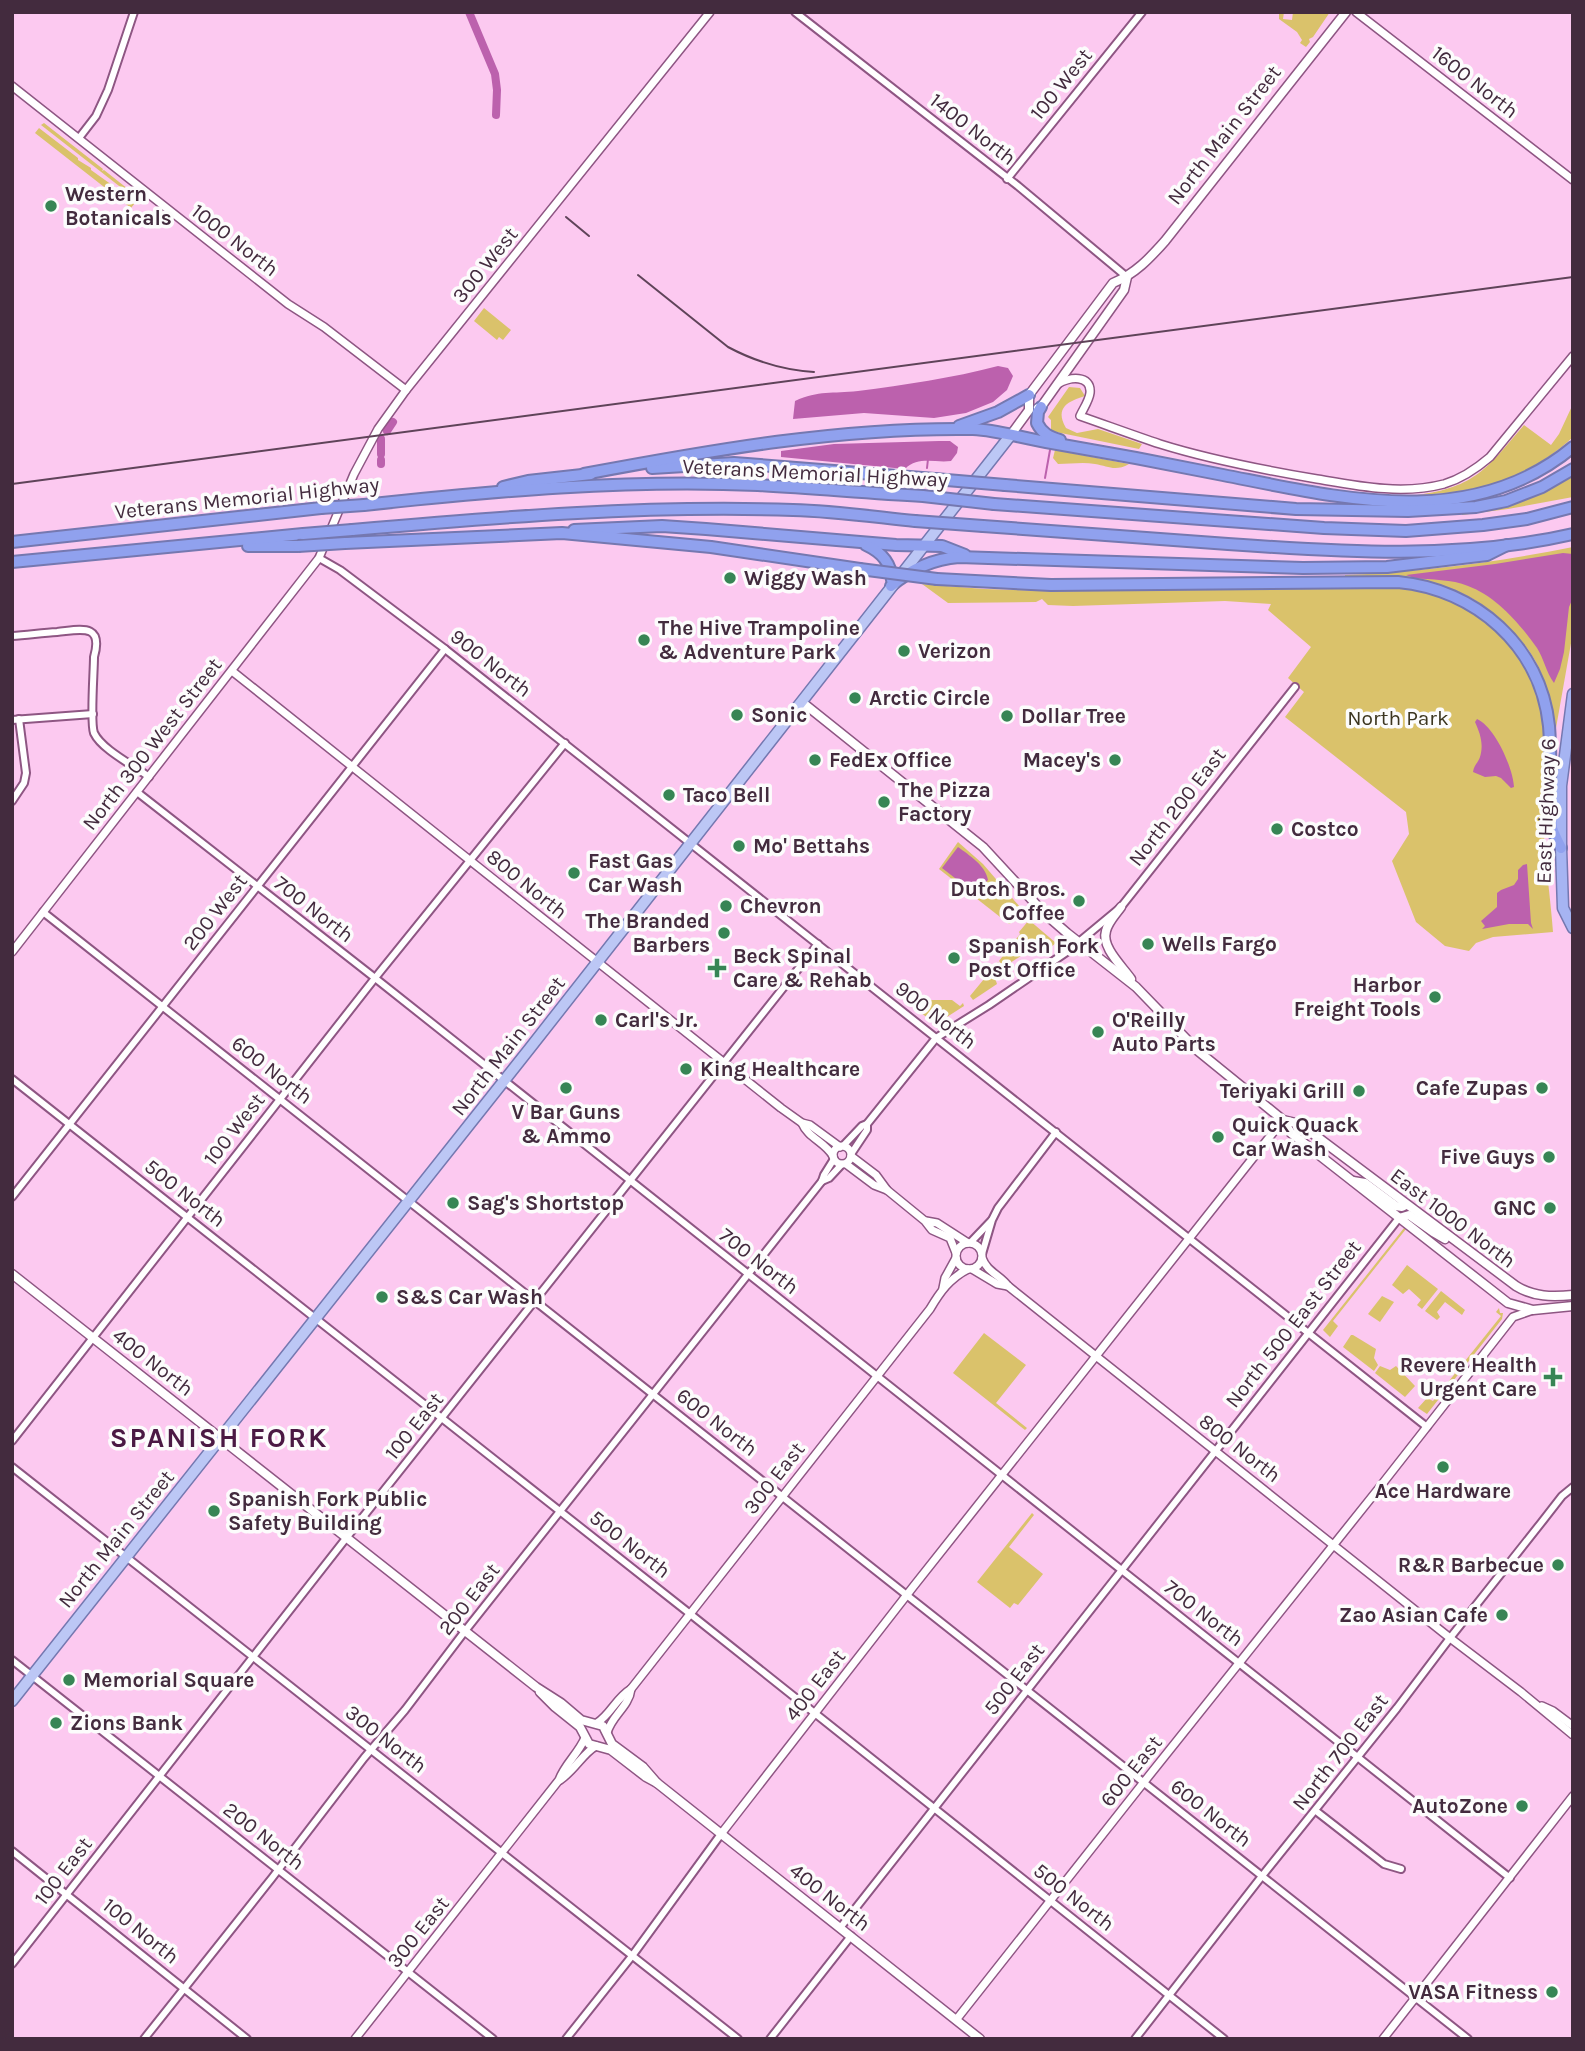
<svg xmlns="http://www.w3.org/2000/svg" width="1585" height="2051" viewBox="0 0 1585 2051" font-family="Karla,sans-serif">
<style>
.green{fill:#dac26b}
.water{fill:#bc61ad}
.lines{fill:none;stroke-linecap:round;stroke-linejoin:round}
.stream{stroke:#bc61ad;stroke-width:2}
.canal{stroke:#bc61ad;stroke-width:8}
.minor-casing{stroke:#8e5683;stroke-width:10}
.tertiary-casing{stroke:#8e5683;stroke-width:10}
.secondary-casing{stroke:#8e5683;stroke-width:11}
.primary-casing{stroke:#7578b0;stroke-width:13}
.trunk-casing{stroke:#7578b0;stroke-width:13}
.motorway-casing{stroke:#7578b0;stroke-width:14}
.minor{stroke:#fff;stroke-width:6}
.tertiary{stroke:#fff;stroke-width:7}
.secondary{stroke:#fff;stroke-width:8}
.primary{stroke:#bcc7f5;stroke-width:10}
.trunk{stroke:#a6b4f2;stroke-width:10}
.motorway{stroke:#90a1ee;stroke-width:10}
.rail{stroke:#5f4359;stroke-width:2}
.motorway-bridge-casing{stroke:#7578b0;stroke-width:14;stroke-linecap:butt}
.motorway-bridge{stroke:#90a1ee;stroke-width:10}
.poi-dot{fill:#378555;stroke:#fcfcfc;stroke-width:2.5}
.labels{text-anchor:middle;stroke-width:7;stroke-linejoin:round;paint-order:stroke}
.street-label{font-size:21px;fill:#432b3e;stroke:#fcfcfc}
.poi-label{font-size:21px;font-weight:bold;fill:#432b3e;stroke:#fcfcfc;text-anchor:start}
.park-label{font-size:21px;fill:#3c3620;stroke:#fcfcfc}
.district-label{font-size:28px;font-weight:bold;letter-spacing:2px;fill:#4b1944;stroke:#fcfcfc}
</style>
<rect width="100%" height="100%" fill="#fcc9f0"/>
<!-- green -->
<g class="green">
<polygon points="1279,12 1284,12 1283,19 1292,20 1293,12 1330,12 1313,37 1309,39 1310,42 1306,47 1300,43 1302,40 1297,32 1279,19"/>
<polygon points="44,123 103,169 102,171 104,170 138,197 137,200 41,125"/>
<polygon points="39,128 78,158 78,160 91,168 91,170 119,190 118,192 122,193 121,196 123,198 125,196 135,203 131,208 35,133"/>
<polygon points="484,308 511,330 503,340 499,337 497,340 474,321"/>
<path d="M1069,387l11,1 5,8c-16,5 -31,11 -19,32l11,5 21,-4 44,15 -3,5 -88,-18v-11l-3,-3z"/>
<path d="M1573,404v33c-44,41 -97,57 -156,58 59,-8 70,-27 107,-70l27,20 8,-11z"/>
<path d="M1055,450l74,14c-14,8 -21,2 -34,0 -12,-2 -25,0 -37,0l-5,-6z"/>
<path d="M1573,476v21l-65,12 -46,6v-2c40,-4 77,-15 111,-37z"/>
<path d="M1573,547v85l-17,96c-4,-8 -4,-17 -6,-26 -2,-12 -7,-25 -12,-36 -7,-14 -17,-27 -29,-38 -50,-52 -97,-50 -164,-50v-3c76,-3 153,-13 228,-28z"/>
<path d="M922,584l62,5 72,2 346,-4c69,10 132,61 140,133 4,31 0,63 1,95 1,39 7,78 10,117l-60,5 -17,6 -7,8 -24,-5 -29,-24 -24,-61 17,-27 -3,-22 -121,-95 19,-25 -16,-14 23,-31 -43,-37 3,-6 -46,-3 -152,5 -25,-1 -6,-6 -6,3 -88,1z"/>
<polygon points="958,842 983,864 1020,907 1022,912 1015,921 1009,924 939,869"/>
<polygon points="1029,920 1056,943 1042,954 1038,949 1033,948 1004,967 999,961 1020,934 1019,932"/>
<polygon points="998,962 1002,968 994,975 997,984 973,1000 970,996"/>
<polygon points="931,1000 952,1000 960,1006 963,1003 964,1006 936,1024 921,1013"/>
<polygon points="1404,1228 1406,1229 1333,1321 1338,1326 1330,1337 1323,1330"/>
<polygon points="1407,1265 1438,1289 1422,1309 1417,1305 1421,1300 1409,1289 1403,1294 1392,1285"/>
<polygon points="1441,1291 1465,1310 1462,1315 1445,1302 1437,1312 1440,1317 1437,1320 1425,1311"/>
<polygon points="1382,1296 1394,1302 1380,1322 1368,1314"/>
<polygon points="1499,1308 1500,1313 1503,1313 1502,1319 1427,1414 1418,1408 1427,1398 1433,1401 1501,1316 1496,1312"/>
<polygon points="984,1333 1026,1365 996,1403 1027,1428 1025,1430 953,1373"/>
<polygon points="1351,1335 1353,1335 1376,1349 1374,1358 1378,1365 1374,1371 1343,1347"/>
<polygon points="1380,1366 1390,1370 1396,1366 1415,1386 1405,1397 1375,1373"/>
<polygon points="1032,1513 1034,1515 1009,1547 1043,1574 1018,1605 1014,1603 1010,1608 977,1582"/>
</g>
<!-- water -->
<g class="water">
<path d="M998,366l10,2 5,8 -6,14 -14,12 -27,11 -32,5 -70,-5 -71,6 2,-18c24,-11 37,-7 63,-10 47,-6 94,-13 140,-25z"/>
<path d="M939,441h11l8,6 -1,6 -6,8c-17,2 -33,-5 -46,8l-124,-12v-6l53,-7z"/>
<path d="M1563,553l10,1v44l-4,9 -5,45 -4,17 -6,14c-8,-11 -10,-24 -17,-35 -17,-24 -41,-52 -69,-62 -16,-7 -37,-6 -54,-8l-8,-3 89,-11z"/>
<path d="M1477,719c18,8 36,49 37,68l-3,1 -10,-10 -5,-2 -11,1 -12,-5c1,-7 5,-9 7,-15 4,-13 0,-24 -5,-35z"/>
<path d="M958,847c11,8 28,19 30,33l-8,9 -7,3 -31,-24z"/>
<polygon points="1527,864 1531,923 1533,929 1528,924 1509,924 1482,929 1485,926 1481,921 1497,907 1497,893 1501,890 1514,885 1518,879 1518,870 1523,865"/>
</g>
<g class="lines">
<!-- stream -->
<g class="stream">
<polyline points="927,468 928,459"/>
<polyline points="1045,478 1050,450"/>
</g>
<!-- canal -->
<g class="canal">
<polyline points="469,12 495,74 497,90 496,115"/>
<polyline points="387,431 393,422"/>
<polyline points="381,454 381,439"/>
<polyline points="381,464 381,460"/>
</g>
<defs>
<g id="minor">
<polyline points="795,12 1018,186 1127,277"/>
<polyline points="79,138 96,116 108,90 134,12"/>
<polyline points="1007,179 1142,12"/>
<polyline points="319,558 340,570 445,649 1427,1427"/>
<path d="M12,636c15,-1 30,-3 45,-4 22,-2 47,-10 37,25 0,15 -4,65 0,76 8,17 41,33 55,44"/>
<polyline points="12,720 93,714"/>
<polyline points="137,792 375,978 1510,1878"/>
<polyline points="12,801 24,783 26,773 19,719"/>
<polyline points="43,912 1468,2039"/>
<polyline points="12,1079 689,1613 1224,2039"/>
<polyline points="843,1146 862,1126 867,1124 936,1038 989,1005 1068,951 1121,907 1295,687"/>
<polyline points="851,1154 867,1130 867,1124"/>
<polyline points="822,1181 829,1178 842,1164"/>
<polyline points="12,1197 445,649"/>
<polyline points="970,1243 991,1221"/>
<polyline points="982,1254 992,1220 998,1208 1056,1132"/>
<polyline points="12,1441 375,978 565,743"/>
<polyline points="12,1467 738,2039"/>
<polyline points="12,1660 493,2039"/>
<polyline points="1316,1811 1384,1864 1401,1869"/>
<polyline points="12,1851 247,2039"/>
<polyline points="840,1928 1399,1218"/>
<polyline points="12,1964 347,1537 818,944"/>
<polyline points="144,2039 272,1878 364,1758 405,1710 465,1631 822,1181 824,1175 834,1159"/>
<polyline points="566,2039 632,1956 721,1834"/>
<polyline points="770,2039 851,1936"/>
<polyline points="1135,2039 1262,1876 1397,1708 1450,1638 1541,1523 1562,1496 1573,1487"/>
</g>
<g id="tertiary">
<polyline points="1356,12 1573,180"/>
<polyline points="12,86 288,304 324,327 406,390"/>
<path d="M1058,384c10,-7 34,-10 32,9 -1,8 -7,16 -10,23 26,9 53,19 80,28 51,16 104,26 157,35 41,7 85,16 127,5 17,-5 32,-15 46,-27l83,-101"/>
<polyline points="232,671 781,1108 802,1123 810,1125 840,1147"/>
<polyline points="12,952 319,558 354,474 378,429 406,390 710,12"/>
<path d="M802,1123c6,15 23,19 31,33"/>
<circle cx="842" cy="1155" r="9"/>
<polyline points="851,1156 876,1175 887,1190"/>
<polyline points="846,1164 874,1185 887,1190 925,1221 932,1230 950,1238 956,1253"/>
<polyline points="926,1221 937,1223 968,1243"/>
<circle cx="969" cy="1256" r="13"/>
<path d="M982,1258c5,14 18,17 26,28l442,352 71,54 52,43"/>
<polyline points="972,1269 997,1284 1008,1286"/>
<polyline points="943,1288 945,1278 956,1258"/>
<polyline points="1542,1706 1553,1711 1573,1726"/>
<path d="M597,1723c14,-9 19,-25 34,-34l299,-380c10,-17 20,-31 38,-40"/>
<path d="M607,1733c4,-17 22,-26 24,-44"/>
<path d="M560,1780c15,-10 23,-27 36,-34"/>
<polyline points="721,1834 913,1587 1283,1120"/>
<polyline points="956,2020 1144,1782 1379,1488 1513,1317 1533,1310"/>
<path d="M355,2039l204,-259c6,-16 19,-26 26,-42"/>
<polyline points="1383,2039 1573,1796"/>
</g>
<g id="secondary">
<polyline points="1038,408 1041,407 1124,290 1127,277"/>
<path d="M1010,436l19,-26v-15l84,-112c22,-9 37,-25 52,-42l181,-229"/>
<polyline points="802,702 983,847 1044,913 1067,933 1136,987 1198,1051 1283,1120 1291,1133 1508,1303 1533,1310 1573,1306"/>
<path d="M1121,907c-5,7 -13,15 -15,24 -5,16 16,35 25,48"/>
<path d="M1283,1120l17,4 216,162c18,11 36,11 57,9"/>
<polyline points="1353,1181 1365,1183 1396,1206 1402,1207 1406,1205"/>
<polyline points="1399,1218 1409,1215 1433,1232 1445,1239"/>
<polyline points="12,1274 536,1687 561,1703 581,1720 603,1726 612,1744 643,1767 657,1783"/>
<polyline points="540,1692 555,1707 580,1727 589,1744 611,1750 646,1777 657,1783 980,2039"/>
</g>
<polyline id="primary" points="12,1701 530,1048 1010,436"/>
<polyline id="trunk" points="1573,694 1561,786 1561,848 1563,908 1573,928"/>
<g id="motorway">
<path d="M1041,407l-3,5 -1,11c5,10 12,14 23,17"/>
<polyline points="959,426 998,412 1029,395"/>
<polyline points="652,468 734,463 935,479"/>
<path d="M584,474c128,-24 258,-47 389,-45 24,1 49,9 73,13 59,10 118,21 177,33 118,23 248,57 350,-28"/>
<polyline points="1005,485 1296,509 1408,511 1476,507 1506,501 1542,487 1573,469"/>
<polyline points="503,487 528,481 591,474"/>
<polyline points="994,504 1324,528 1406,531 1483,525 1527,519 1573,507"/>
<path d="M364,505c130,-14 263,-26 394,-20 55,3 110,8 165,11"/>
<path d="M983,526c82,6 163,12 245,18 114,8 232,16 345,-10"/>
<path d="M352,530c147,-13 294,-25 441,-20 41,1 82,7 122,11"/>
<polyline points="574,530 662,526 706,529 896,545 942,546 965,555"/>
<polyline points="12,542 321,508"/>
<polyline points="345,543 562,533 711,547 860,569"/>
<path d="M866,545c15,7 25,17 26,35"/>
<polyline points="248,546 298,546"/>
<polyline points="12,562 303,534"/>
<path d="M937,579l114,6 347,-3c77,7 143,64 151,144 2,24 1,50 2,75 0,9 0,18 1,27 2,6 6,14 9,20"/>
<path d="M891,586c20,-17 42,-27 68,-29l344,11 84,-1 100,-12 20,-10"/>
</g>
</defs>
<!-- minor casing -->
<use href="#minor" class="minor-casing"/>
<!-- tertiary casing -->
<use href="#tertiary" class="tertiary-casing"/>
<!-- secondary casing -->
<use href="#secondary" class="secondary-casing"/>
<!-- primary casing -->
<use href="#primary" class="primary-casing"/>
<!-- trunk casing -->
<use href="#trunk" class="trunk-casing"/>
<!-- motorway casing -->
<use href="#motorway" class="motorway-casing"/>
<!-- minor -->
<use href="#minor" class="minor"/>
<!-- tertiary -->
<use href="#tertiary" class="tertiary"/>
<!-- secondary -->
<use href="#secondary" class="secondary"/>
<!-- primary -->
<use href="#primary" class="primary"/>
<!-- trunk -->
<use href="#trunk" class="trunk"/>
<!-- motorway -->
<use href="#motorway" class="motorway"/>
<!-- rail -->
<g class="rail">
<polyline points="566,217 589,236"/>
<path d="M638,275l90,72c28,15 55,23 86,25"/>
<polyline points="12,484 1573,277"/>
</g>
<defs>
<g id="motorway-bridge">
<polyline points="935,479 1005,485"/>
<polyline points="923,496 994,504"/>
<polyline points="321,508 364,505"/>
<polyline points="915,521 983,526"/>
<polyline points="303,534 352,530"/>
<polyline points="298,546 345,543"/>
<polyline points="860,569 937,579"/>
</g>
</defs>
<!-- motorway-bridge casing -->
<use href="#motorway-bridge" class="motorway-bridge-casing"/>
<!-- motorway-bridge -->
<use href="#motorway-bridge" class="motorway-bridge"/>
</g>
<!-- markers -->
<g class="poi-dot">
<circle cx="51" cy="206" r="7"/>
<circle cx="730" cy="578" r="7"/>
<circle cx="644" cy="640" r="7"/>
<circle cx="904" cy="651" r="7"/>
<circle cx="855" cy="698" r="7"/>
<circle cx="737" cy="715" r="7"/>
<circle cx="1007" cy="716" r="7"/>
<circle cx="815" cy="760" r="7"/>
<circle cx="1115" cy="760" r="7"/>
<circle cx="669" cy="795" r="7"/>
<circle cx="884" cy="802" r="7"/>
<circle cx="1277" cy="829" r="7"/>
<circle cx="739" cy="846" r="7"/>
<circle cx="574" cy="873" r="7"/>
<circle cx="1079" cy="901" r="7"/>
<circle cx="726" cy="906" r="7"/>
<circle cx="724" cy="933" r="7"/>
<circle cx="1148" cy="944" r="7"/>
<circle cx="954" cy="958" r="7"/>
<path d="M713.5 957.5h7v7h7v7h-7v7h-7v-7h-7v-7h7z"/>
<circle cx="1435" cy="997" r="7"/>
<circle cx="601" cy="1020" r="7"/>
<circle cx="1098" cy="1032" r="7"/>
<circle cx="686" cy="1069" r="7"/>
<circle cx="566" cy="1088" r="7"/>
<circle cx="1542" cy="1088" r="7"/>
<circle cx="1359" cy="1091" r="7"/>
<circle cx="1218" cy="1137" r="7"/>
<circle cx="1549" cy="1157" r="7"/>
<circle cx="453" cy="1203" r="7"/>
<circle cx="1550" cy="1208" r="7"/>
<circle cx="382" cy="1297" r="7"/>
<path d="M1549.5 1366.5h7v7h7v7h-7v7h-7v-7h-7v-7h7z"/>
<circle cx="1443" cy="1467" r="7"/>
<circle cx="214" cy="1511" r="7"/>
<circle cx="1558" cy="1565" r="7"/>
<circle cx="1502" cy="1615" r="7"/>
<circle cx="69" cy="1680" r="7"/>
<circle cx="56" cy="1723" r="7"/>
<circle cx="1522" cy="1806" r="7"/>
<circle cx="1552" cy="1992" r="7"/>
</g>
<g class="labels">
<!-- street labels -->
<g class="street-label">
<text transform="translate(1475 82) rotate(38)" y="7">1600 North</text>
<text transform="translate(1061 84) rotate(-51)" y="7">100 West</text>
<text transform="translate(973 129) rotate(38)" y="7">1400 North</text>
<text transform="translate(1224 135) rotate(-52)" y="7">North Main Street</text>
<text transform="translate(235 240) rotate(38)" y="7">1000 North</text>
<text transform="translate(485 265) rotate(-51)" y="7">300 West</text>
<text transform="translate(815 473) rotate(3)" y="7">Veterans Memorial Highway</text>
<text transform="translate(247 498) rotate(-6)" y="7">Veterans Memorial Highway</text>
<text transform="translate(491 663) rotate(38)" y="7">900 North</text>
<text transform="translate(152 744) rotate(-52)" y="7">North 300 West Street</text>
<text transform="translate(1177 807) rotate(-52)" y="7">North 200 East</text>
<text transform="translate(1546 811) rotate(-88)" y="7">East Highway 6</text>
<text transform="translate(527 884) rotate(39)" y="7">800 North</text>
<text transform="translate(314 909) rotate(38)" y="7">700 North</text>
<text transform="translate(215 912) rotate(-52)" y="7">200 West</text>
<text transform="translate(936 1015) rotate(38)" y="7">900 North</text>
<text transform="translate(508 1046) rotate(-52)" y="7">North Main Street</text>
<text transform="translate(272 1070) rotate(38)" y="7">600 North</text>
<text transform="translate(234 1129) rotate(-52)" y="7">100 West</text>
<text transform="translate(185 1193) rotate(38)" y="7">500 North</text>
<text transform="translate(1453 1218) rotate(37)" y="7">East 1000 North</text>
<text transform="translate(759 1261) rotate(38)" y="7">700 North</text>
<text transform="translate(1293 1324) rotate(-52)" y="7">North 500 East Street</text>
<text transform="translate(153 1362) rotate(38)" y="7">400 North</text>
<text transform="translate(717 1422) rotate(38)" y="7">600 North</text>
<text transform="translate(414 1426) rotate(-51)" y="7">100 East</text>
<text transform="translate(1240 1448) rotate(38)" y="7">800 North</text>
<text transform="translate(774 1478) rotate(-52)" y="7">300 East</text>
<text transform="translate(116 1539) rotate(-51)" y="7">North Main Street</text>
<text transform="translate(630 1544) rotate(38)" y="7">500 North</text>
<text transform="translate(469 1599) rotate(-52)" y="7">200 East</text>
<text transform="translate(1204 1613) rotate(38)" y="7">700 North</text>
<text transform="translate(1014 1679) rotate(-52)" y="7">500 East</text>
<text transform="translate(815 1685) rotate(-52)" y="7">400 East</text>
<text transform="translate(386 1739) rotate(38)" y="7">300 North</text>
<text transform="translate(1340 1752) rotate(-52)" y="7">North 700 East</text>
<text transform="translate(1131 1771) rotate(-51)" y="7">600 East</text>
<text transform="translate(1211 1813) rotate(38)" y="7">600 North</text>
<text transform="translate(264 1836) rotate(38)" y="7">200 North</text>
<text transform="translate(63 1871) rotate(-52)" y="7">100 East</text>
<text transform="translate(830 1897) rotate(38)" y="7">400 North</text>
<text transform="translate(1074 1897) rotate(38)" y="7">500 North</text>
<text transform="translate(141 1931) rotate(39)" y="7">100 North</text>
<text transform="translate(418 1932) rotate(-51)" y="7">300 East</text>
</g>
<!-- poi labels -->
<g class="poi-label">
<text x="65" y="201">Western<tspan x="65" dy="24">Botanicals</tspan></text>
<text x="744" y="585">Wiggy Wash</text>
<text x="658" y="635">The Hive Trampoline<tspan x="658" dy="24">&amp; Adventure Park</tspan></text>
<text x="918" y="658">Verizon</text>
<text x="869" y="705">Arctic Circle</text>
<text x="751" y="722">Sonic</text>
<text x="1021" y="723">Dollar Tree</text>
<text x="829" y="767">FedEx Office</text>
<text x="1101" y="767" text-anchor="end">Macey's</text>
<text x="898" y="797">The Pizza<tspan x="898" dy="24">Factory</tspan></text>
<text x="683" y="802">Taco Bell</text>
<text x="1291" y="836">Costco</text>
<text x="753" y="853">Mo' Bettahs</text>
<text x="588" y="868">Fast Gas<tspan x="588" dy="24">Car Wash</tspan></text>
<text x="1065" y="896" text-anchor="end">Dutch Bros.<tspan x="1065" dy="24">Coffee</tspan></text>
<text x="740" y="913">Chevron</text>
<text x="710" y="928" text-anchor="end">The Branded<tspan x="710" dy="24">Barbers</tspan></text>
<text x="1162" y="951">Wells Fargo</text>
<text x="968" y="953">Spanish Fork<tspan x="968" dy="24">Post Office</tspan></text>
<text x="733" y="963">Beck Spinal<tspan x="733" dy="24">Care &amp; Rehab</tspan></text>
<text x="1421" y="992" text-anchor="end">Harbor<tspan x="1421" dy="24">Freight Tools</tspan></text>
<text x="615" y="1027">Carl's Jr.</text>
<text x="1112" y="1027">O'Reilly<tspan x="1112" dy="24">Auto Parts</tspan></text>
<text x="700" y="1076">King Healthcare</text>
<text x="1528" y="1095" text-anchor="end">Cafe Zupas</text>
<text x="1345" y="1098" text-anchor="end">Teriyaki Grill</text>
<text x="566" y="1119" text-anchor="middle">V Bar Guns<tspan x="566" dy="24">&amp; Ammo</tspan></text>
<text x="1232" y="1132">Quick Quack<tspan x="1232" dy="24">Car Wash</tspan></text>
<text x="1535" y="1164" text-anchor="end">Five Guys</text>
<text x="467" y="1210">Sag's Shortstop</text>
<text x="1536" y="1215" text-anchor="end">GNC</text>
<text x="396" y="1304">S&amp;S Car Wash</text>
<text x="1537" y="1372" text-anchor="end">Revere Health<tspan x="1537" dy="24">Urgent Care</tspan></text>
<text x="1443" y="1498" text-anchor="middle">Ace Hardware</text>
<text x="228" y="1506">Spanish Fork Public<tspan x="228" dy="24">Safety Building</tspan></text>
<text x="1544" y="1572" text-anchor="end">R&amp;R Barbecue</text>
<text x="1488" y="1622" text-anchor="end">Zao Asian Cafe</text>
<text x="83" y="1687">Memorial Square</text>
<text x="70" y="1730">Zions Bank</text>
<text x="1508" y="1813" text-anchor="end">AutoZone</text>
<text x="1538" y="1999" text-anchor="end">VASA Fitness</text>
</g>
<!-- park labels -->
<g class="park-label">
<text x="1398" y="725">North Park</text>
</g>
<!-- district labels -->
<g class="district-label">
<text x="219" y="1447">SPANISH FORK</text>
</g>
</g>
<!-- border -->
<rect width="1585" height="2051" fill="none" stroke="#432b3e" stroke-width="28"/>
</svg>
